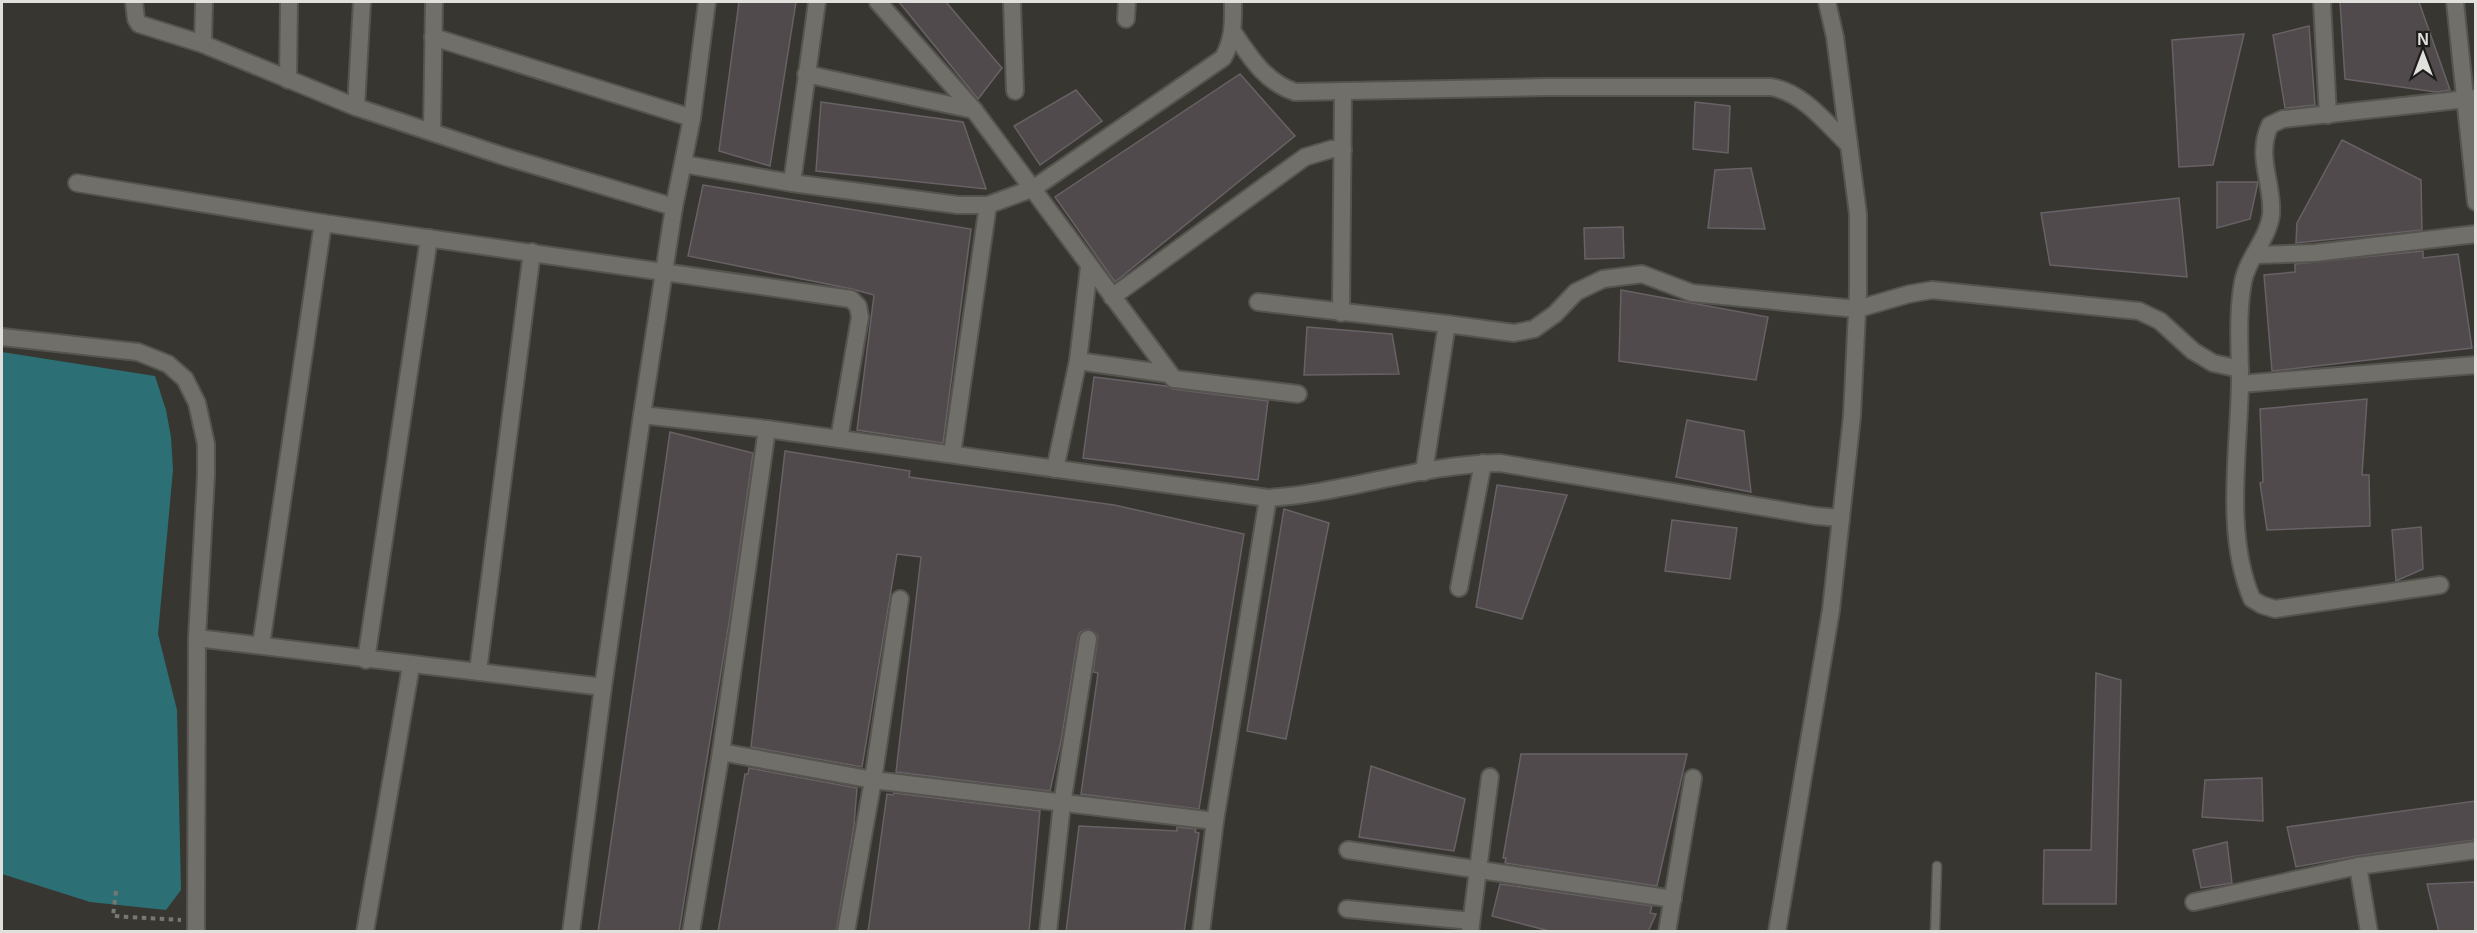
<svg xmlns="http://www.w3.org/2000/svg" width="2477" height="933" viewBox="0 0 2477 933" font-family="Helvetica,sans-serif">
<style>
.water{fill:#2c6f74}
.building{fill:#504a4d;stroke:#686165;stroke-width:1.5}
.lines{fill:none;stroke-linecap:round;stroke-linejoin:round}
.lane-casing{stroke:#55544f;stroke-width:11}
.street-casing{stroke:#55544f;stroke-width:20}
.path{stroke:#787772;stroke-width:4;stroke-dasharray:4.5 4.5;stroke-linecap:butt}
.lane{stroke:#716f69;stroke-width:8}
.street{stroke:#716f69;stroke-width:16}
</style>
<rect width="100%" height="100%" fill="#373630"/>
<!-- water -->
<polygon class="water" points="2,352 155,376 166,410 171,437 173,470 158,634 177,710 181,890 166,910 90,902 2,874"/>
<!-- building -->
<g class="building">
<polygon points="739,2 796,2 770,166 719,151"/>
<polygon points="899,2 946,2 1002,68 978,99"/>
<polygon points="2340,2 2419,2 2450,90 2436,92 2345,79"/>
<polygon points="2309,26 2315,105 2285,108 2273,35"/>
<polygon points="2244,34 2213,165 2179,167 2172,40"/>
<polygon points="1240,74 1295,136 1115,282 1055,197"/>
<polygon points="1076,90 1102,121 1040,165 1014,126"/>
<polygon points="821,102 963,122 986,189 816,171"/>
<polygon points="1695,102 1730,106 1728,153 1693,149"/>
<polygon points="2342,140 2421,180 2422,230 2296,243 2297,223"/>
<polygon points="1751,168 1765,229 1708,228 1715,170"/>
<polygon points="2217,182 2258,182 2250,219 2217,228"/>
<polygon points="703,185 971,229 943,443 857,430 874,295 852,289 688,256"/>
<polygon points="2179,198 2187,277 2050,265 2041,213"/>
<polygon points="1623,227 1624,258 1585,259 1584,228"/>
<polygon points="2423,251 2423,258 2458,254 2472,348 2272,371 2264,275 2295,272 2295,264"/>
<polygon points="1621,290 1768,317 1756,380 1619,361"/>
<polygon points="1307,327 1392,334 1399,374 1304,375"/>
<polygon points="1094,377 1166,386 1173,389 1268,401 1258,480 1083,458"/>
<polygon points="2367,399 2362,475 2369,475 2370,526 2267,530 2260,483 2263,482 2260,409"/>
<polygon points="1687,420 1744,431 1751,492 1676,477"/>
<polygon points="670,432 753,453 730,616 679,932 598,932"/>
<polygon points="785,451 910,471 909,477 1114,505 1244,534 1199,809 1081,794 1098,673 1093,672 1098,636 1089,629 1080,632 1078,637 1061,741 1050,791 896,772 921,557 897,554 862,767 751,747"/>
<polygon points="1497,485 1567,495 1522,619 1476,607"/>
<polygon points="1284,509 1329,523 1286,739 1247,731"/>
<polygon points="1672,520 1737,528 1730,579 1665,571"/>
<polygon points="2421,527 2423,569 2396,581 2392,530"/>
<polygon points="2096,673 2121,680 2116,904 2043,904 2044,850 2091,850"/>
<polygon points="1521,754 1687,754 1657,886 1505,863 1506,858 1503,858"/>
<polygon points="1371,766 1465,799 1454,851 1359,837"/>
<polygon points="749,768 857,788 854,825 836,932 718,932 745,774 748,774"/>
<polygon points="2262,778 2263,821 2202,817 2205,780"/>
<polygon points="894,793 1040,811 1029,932 868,932 887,794 893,795"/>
<polygon points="2475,801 2475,840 2356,856 2296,867 2287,827"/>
<polygon points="1079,826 1177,831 1177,827 1196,829 1195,832 1199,833 1184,932 1066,932"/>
<polygon points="2227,842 2232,883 2201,888 2193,850"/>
<polygon points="2475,882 2475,932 2439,932 2427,884"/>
<polygon points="1500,884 1652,906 1650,913 1656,914 1648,932 1553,932 1492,916"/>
</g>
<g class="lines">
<defs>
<polyline id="lane" points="1935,932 1937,866"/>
<g id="street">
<polyline points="134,2 136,19 139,24 203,44 356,107 503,156 674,207"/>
<polyline points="878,2 974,110 1174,379"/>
<polyline points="1012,2 1015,91"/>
<polyline points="2322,2 2328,115"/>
<polyline points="2455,2 2476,202"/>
<polyline points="1126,19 1127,2"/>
<path d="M1233,32c17,25 32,50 62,60l252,-5h224c33,6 55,36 78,58"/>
<polyline points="433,37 692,118"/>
<polyline points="203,44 204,2"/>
<polyline points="806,74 974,110"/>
<polyline points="288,80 289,2"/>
<polyline points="356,107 362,2"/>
<polyline points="432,131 434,2"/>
<path d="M683,164l109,19 166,22h30l46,-17 189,-130c11,-19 10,-36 10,-56"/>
<polyline points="77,183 323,223 851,299 858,306 860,317 839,439"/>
<polyline points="792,183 817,2"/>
<polyline points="2254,255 2315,253 2476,234"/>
<polyline points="1112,297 1305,157 1332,149 1343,150"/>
<polyline points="1258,302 1447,324 1424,472"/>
<polyline points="1341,313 1343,91"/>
<polyline points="1447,324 1514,333 1534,329 1555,314 1576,292 1603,279 1642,274 1692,293 1857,309 1909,294 1932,290 2139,311 2160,321 2193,351 2213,363 2240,369"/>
<polyline points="2,337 138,352 168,364 185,379 197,403 206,444 206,476 197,638 196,932"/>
<polyline points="1078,361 1169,374 1174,379 1298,394"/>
<polyline points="2240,384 2476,365"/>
<path d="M642,415l125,14 501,69c78,-5 153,-34 232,-35l316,53 25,2"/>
<polyline points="952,454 988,205"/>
<polyline points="1055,469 1078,361 1089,267"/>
<path d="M2440,585l-165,24 -13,-4 -10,-6c-28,-65 -13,-147 -12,-217 0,-33 -3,-67 3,-100 4,-23 25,-43 28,-67 3,-30 -16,-58 -1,-90l13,-6 193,-21"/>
<polyline points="1459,588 1483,463"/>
<polyline points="197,638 603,687"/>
<polyline points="261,645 323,223"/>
<polyline points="366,660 429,238"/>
<polyline points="478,671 532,252"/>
<polyline points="721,752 873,780 1215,821"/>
<polyline points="1348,850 1673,899"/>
<polyline points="2358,866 2369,932"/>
<polyline points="2194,902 2358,866 2476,850"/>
<polyline points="1347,909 1471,921"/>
<polyline points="365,932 411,666"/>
<polyline points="571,932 603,687 642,415 674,207 692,118 707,2"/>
<polyline points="691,932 721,752 767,429"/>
<polyline points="846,932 873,780 900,599"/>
<polyline points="1048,932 1062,804 1088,639"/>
<polyline points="1201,932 1215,821 1268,498"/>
<polyline points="1470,932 1490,777"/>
<polyline points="1667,932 1693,778"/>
<polyline points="1777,932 1831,610 1852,416 1858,291 1858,214 1835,37 1827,2"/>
</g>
</defs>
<!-- lane casing -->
<use href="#lane" class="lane-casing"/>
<!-- street casing -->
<use href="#street" class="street-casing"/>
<!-- path -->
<polyline class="path" points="116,891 113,916 181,920"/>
<!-- lane -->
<use href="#lane" class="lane"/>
<!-- street -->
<use href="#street" class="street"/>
</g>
<!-- border -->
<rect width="2477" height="933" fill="none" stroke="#e0e0dc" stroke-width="6"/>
<!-- north arrow -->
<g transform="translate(2423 54)" stroke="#1e1d1b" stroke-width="4.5" paint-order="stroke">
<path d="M0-4.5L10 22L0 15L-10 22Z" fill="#e0e0dc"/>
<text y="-9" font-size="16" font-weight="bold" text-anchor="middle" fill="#e0e0dc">N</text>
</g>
</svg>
